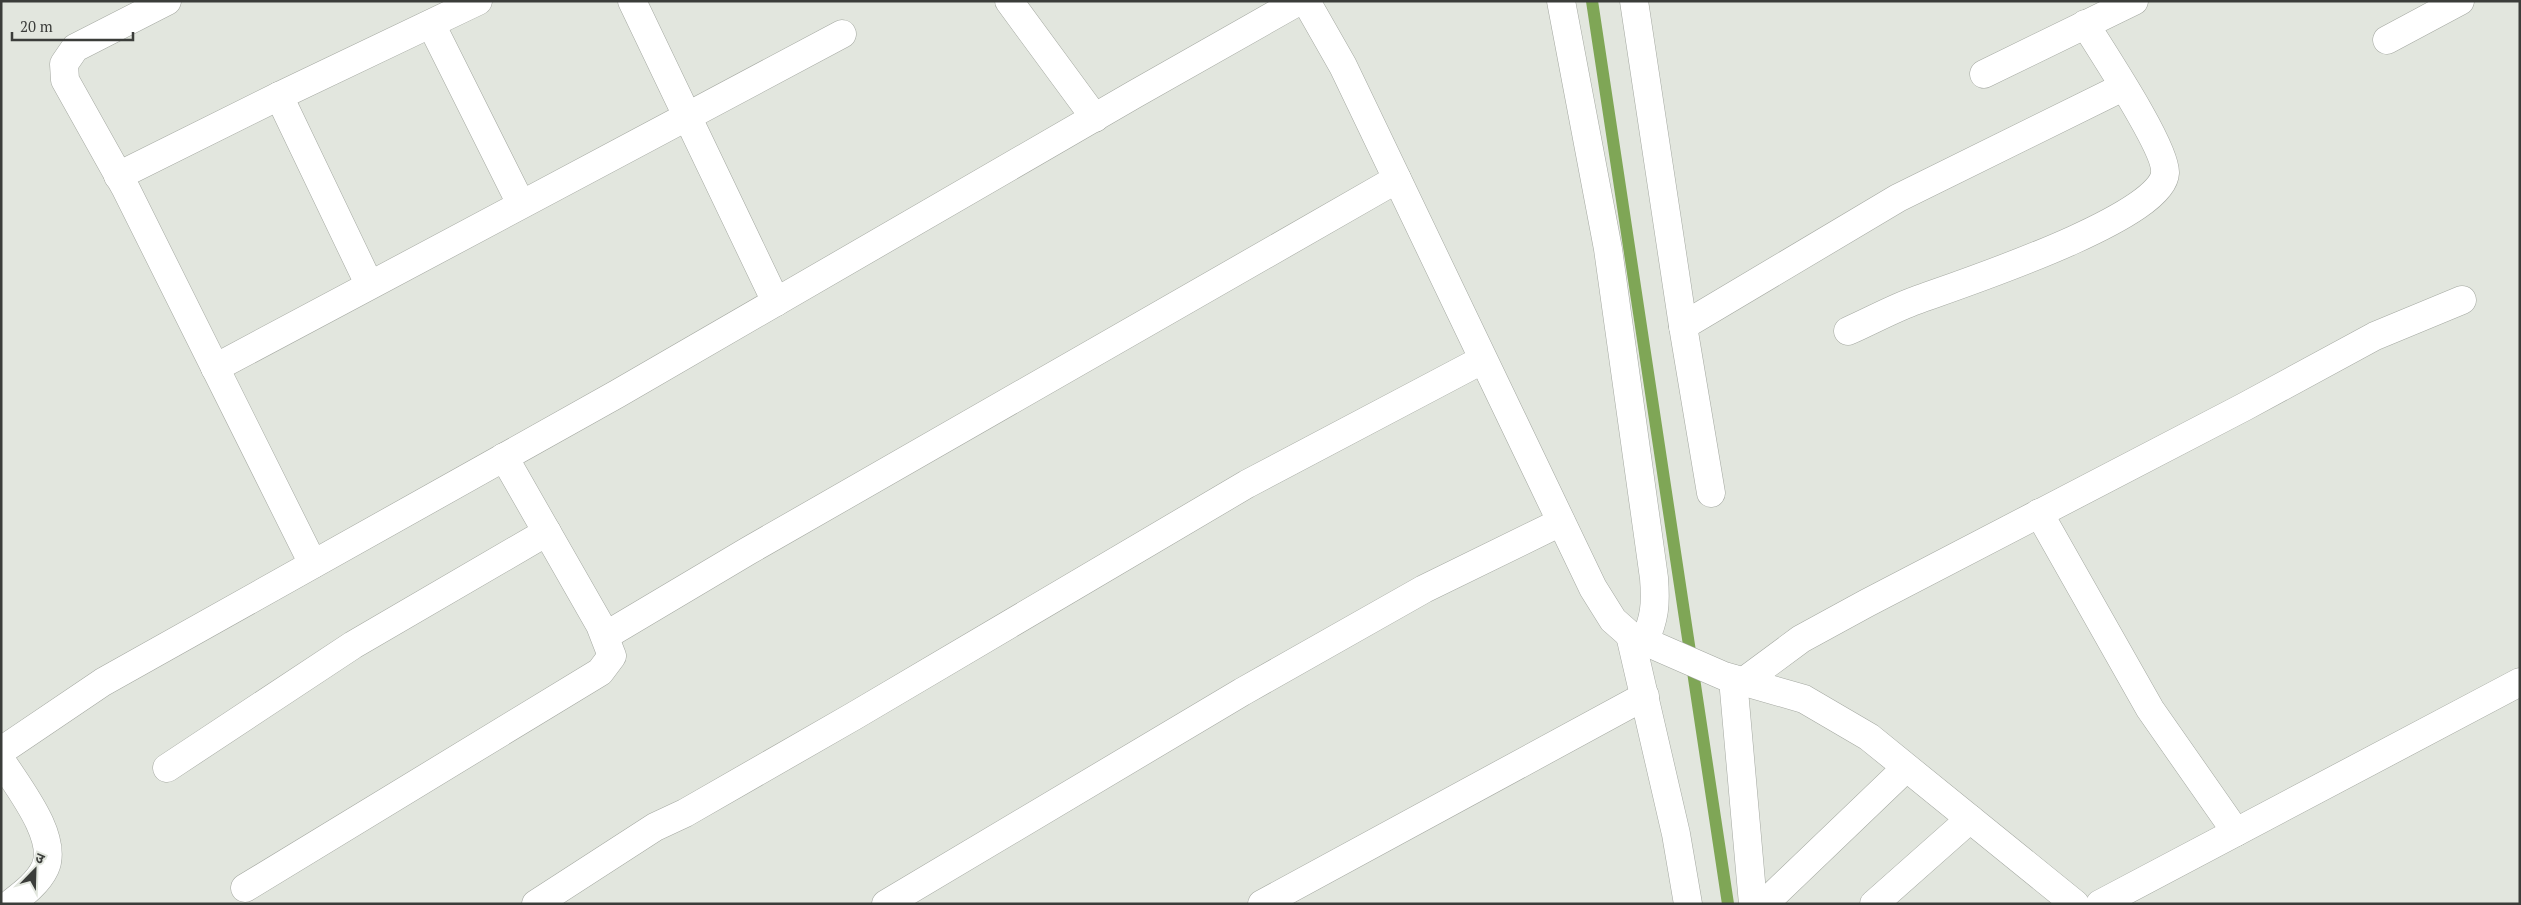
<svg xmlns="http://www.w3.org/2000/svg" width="2521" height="905" viewBox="0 0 2521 905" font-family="'PT Serif','Noto Sans Devanagari',serif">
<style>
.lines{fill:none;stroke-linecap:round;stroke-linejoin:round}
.stream{stroke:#7fa656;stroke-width:12}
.minor-casing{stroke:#a4a8a1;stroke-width:29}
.tertiary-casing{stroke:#a4a8a1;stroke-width:29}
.minor{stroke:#fff;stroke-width:28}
.tertiary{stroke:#fff;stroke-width:28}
</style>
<rect width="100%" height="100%" fill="#e2e6de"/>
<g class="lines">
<!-- stream -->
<polyline class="stream" points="1592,1 1728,904"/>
<defs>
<g id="minor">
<polyline points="167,1 75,48 64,64 65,80 126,189 313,564"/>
<polyline points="632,1 776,302"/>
<polyline points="1009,1 1095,118"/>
<path d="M1561,1l47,248 46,329c2,26 1,40 -10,64"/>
<polyline points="1634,1 1683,326 1711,493"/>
<polyline points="431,24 521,204"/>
<polyline points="2387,40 2460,1"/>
<polyline points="1984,74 2134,1"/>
<polyline points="279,96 369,284"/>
<polyline points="118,176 279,96 478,1"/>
<polyline points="1683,326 1898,198 2123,87"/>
<path d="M1848,331c23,-10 46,-23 69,-31 41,-15 246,-82 248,-127 2,-24 -64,-123 -80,-149"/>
<polyline points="215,368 842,34"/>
<polyline points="2039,513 2150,709 2236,832"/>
<polyline points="1630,635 1676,834 1688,904"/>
<polyline points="605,636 748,551 1397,179"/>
<polyline points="1733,679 1753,904"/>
<polyline points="1743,682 1801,639 1867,603 2244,407 2375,336 2462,300"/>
<polyline points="1,751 103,682 617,394 1135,94 1299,1"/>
<path d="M1,760c16,26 58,77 44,108 -7,15 -22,26 -35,36"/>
<polyline points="167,768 353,645 547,532"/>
<polyline points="245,888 600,672 612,656 600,625 504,457"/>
<polyline points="536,904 655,827 685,813 854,716 1247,484 1482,360"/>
<polyline points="886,904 1242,692 1424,589 1561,522"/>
<polyline points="1262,904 1645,696"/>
<polyline points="1764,904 1906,768"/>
<polyline points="1874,904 1970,819"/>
<polyline points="2100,904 2520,682"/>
</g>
<polyline id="tertiary" points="1306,1 1343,66 1593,588 1613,620 1630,635 1724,676 1804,699 1869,737 2075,904"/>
</defs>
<!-- minor casing -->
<use href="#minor" class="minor-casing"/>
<!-- tertiary casing -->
<use href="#tertiary" class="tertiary-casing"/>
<!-- minor -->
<use href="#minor" class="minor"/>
<!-- tertiary -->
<use href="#tertiary" class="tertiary"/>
</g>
<!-- border -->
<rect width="2521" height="905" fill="none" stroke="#3b3d3a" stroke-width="5"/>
<!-- north arrow -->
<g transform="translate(35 870) rotate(23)" stroke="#e2e6de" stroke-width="4" paint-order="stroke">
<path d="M0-4L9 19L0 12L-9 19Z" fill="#3b3d3a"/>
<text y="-8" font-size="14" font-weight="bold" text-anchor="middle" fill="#3b3d3a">उ</text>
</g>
<!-- scale -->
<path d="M12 32v8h121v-8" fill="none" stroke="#3b3d3a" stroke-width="2.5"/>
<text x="20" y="32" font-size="15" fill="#3b3d3a" stroke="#e2e6de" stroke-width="4" paint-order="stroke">20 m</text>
</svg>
